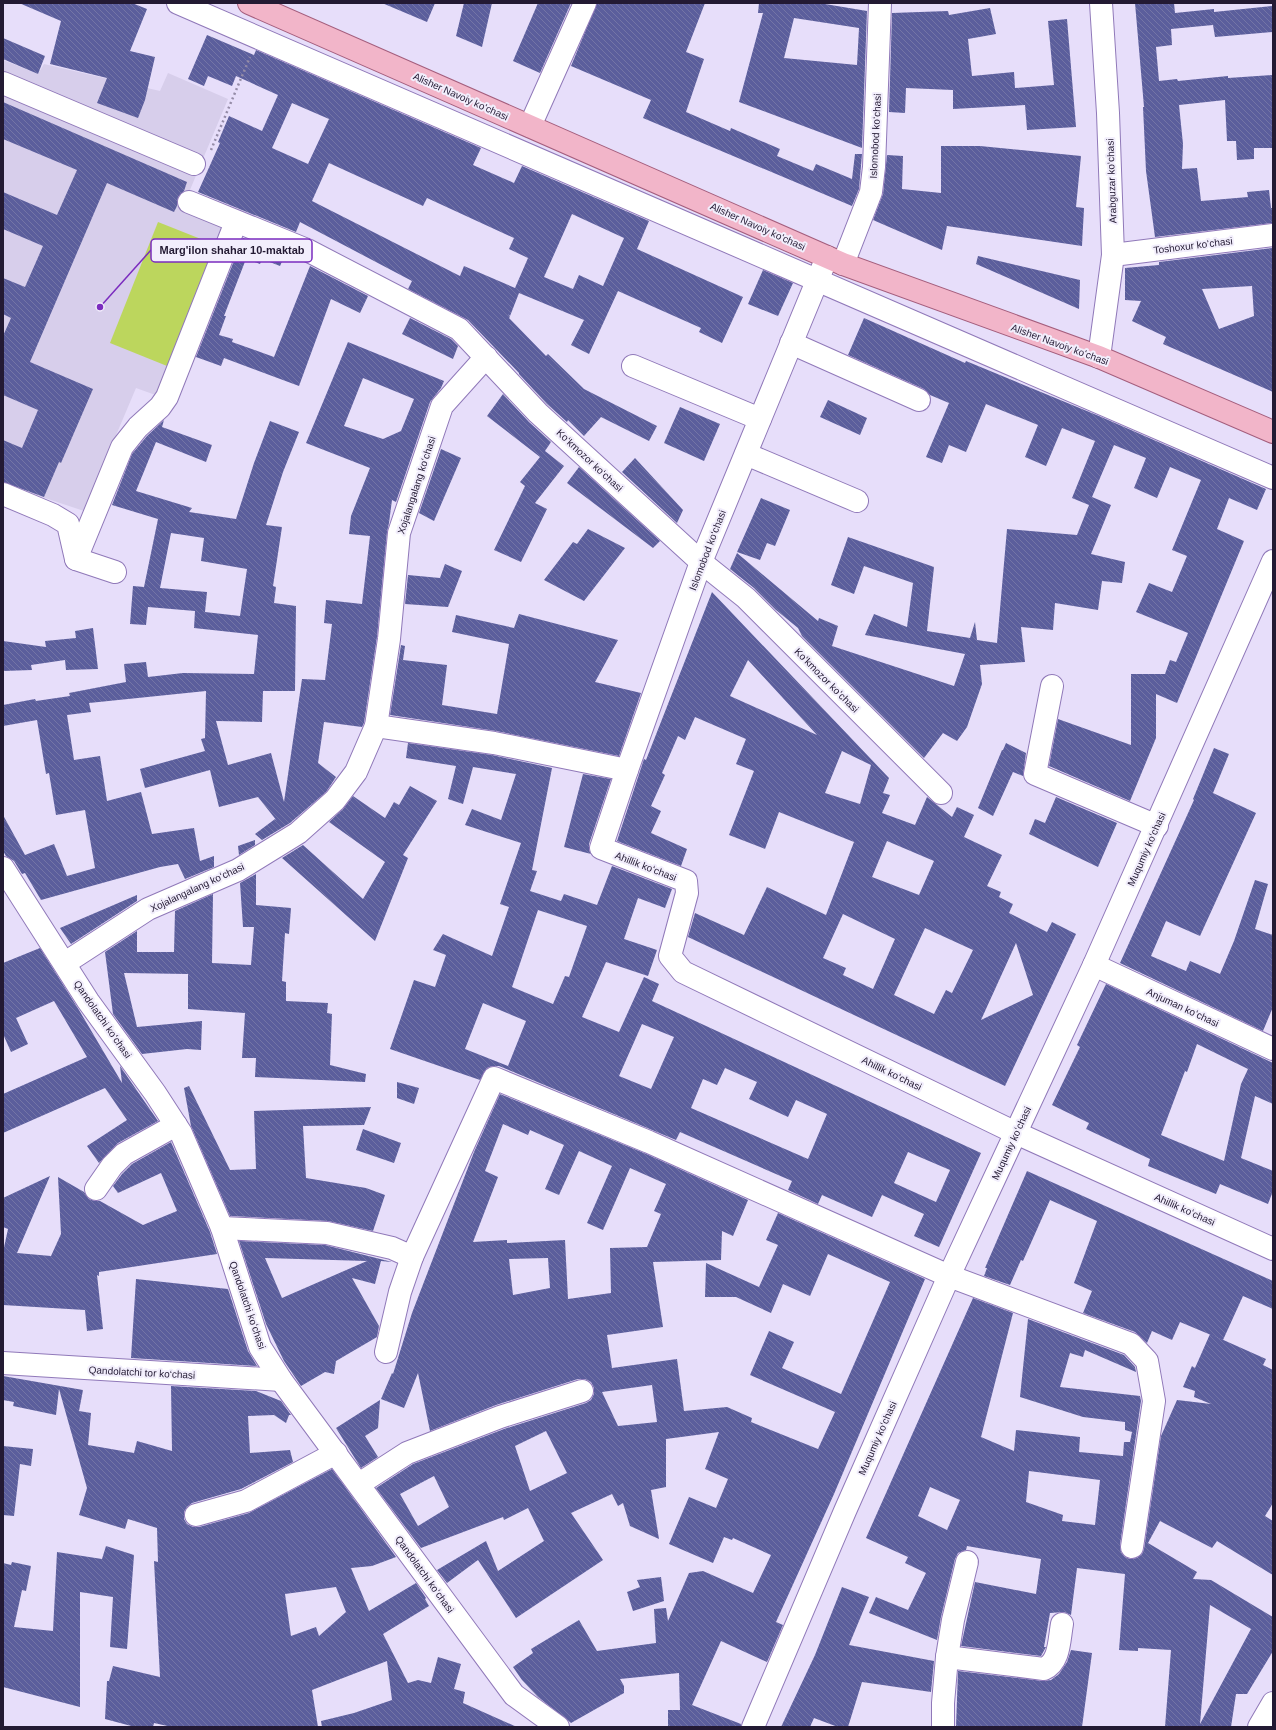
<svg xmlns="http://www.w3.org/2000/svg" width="1276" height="1730" viewBox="0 0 1276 1730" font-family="Helvetica,sans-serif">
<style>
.built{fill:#d7ceeb}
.pitch{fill:#bcd65d}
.building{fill:url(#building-back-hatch);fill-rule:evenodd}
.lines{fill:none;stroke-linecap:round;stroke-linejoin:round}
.minor-casing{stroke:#9079b9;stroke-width:24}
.major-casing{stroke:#a45e7d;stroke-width:24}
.path{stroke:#958ca7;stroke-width:2.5;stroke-dasharray:2 3;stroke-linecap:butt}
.minor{stroke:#fff;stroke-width:22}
.major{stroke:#f2b5c9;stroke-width:22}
.labels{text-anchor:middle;stroke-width:4;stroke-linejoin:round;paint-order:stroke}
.street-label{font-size:10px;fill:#231a33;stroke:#f2eefc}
.leader{fill:none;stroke:#7b2cbf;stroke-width:1.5}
.callout-dot{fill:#7b2cbf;stroke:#f2eefc;stroke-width:1.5}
.callout{fill:#f2eefc;stroke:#7b2cbf;stroke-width:1.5}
.callout-label{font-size:11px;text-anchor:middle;font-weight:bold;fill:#231a33}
</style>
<defs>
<pattern id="building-back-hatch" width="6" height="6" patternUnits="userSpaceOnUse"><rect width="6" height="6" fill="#5b5e9c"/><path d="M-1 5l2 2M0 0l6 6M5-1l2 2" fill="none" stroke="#7475a6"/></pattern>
</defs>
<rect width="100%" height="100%" fill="#e7defa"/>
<!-- built -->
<polygon class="built" points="3,60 38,74 44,64 160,91 168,73 228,99 182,209 227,228 161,397 136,388 84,511 3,484"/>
<!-- pitch -->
<polygon class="pitch" points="158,222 221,247 172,368 110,343"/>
<!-- building -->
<g class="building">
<polygon points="19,3 132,3 147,9 130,51 155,57 145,100 138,118 97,103 107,78 50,64 61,21"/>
<polygon points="382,3 435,3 427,22"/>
<polygon points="464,3 492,3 482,47 456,36"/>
<polygon points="538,3 571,3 540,73 513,61"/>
<polygon points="597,3 705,3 686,52 704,59 686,112 730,131 731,128 780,149 777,156 813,171 816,164 852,179 855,154 862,154 859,189 852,206 643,118 651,100 571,66"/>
<path d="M759,3h60l48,8 -5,137 -123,-46 24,-89h-5zM794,18l65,10 -2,37 -73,-7z"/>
<polygon points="1135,3 1174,3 1175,13 1214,9 1214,12 1273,6 1273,32 1215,37 1213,25 1171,29 1172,45 1156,47 1159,81 1177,79 1178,81 1228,76 1228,78 1273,75 1273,148 1254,148 1254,159 1237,160 1236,141 1227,141 1225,100 1179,105 1183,144 1182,169 1197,168 1201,201 1248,197 1247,192 1269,190 1271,208 1273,208 1273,223 1155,237 1146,171 1143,107 1144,107"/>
<polygon points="990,8 996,34 968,39 972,76 1014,72 1015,88 1054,85 1048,21 1067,19 1076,127 1027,130 1025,105 953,109 953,90 906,88 905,113 889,112 892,13 948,11 949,15"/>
<path d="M207,35l47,20 2,-5 225,98 -8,17 41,18 8,-17 127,55 -12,28 106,48 -21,46 -23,-11 2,-4 -83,-37 -29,63 -18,-9 13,-25 -65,-27 -9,23 -2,-2 2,3 -1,1 37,38 2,-2 36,35 73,37 -8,15 -48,-24 -17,19 -16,-16 -1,2 -20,-18 -28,-30v-1l-51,-53 -60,-31 4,-8 -112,-59 -4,10 -98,-40 22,-49 -2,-1 11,-26 33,15 16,-36 -42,-19 -4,10 -24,-10 -4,10 -16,-7zM292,103l37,16 -21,45 -36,-16zM329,163l94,43 4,-8 87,40 -5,11 19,9 -13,30 -51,-22 -4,10 -148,-75zM572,214l52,24 -21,48 -24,-11 -6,14 -29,-12z"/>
<polygon points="3,38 45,56 38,74 3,59"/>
<polygon points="3,102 187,182 184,191 178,197 177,206 174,212 107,183 30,362 93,389 61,463 59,462 44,497 3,482 3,440 22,448 38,410 3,395 3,336 11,318 3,314 3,278 25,287 43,246 3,229 3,192 57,215 77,170 3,139"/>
<polygon points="941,146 980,146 1081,156 1076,207 1084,208 1082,246 947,226 942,250 873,220 883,194 887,155 903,156 902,189 941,193"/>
<polygon points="243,238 285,255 280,266 262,259 260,264 246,259 224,316 226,316 219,335 233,339 232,342 274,357 310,266 368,296 360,313 331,299 299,386 224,358 221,366 196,357"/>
<path d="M1273,248v144l-110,-48 3,-7 -34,-16 9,-20 -16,-1v-32l34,-3v-3zM1252,286l2,30 -35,13 -17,-40z"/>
<polygon points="978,256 1080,280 1079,309 976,264"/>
<polygon points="763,270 793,283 778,316 748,304"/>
<polygon points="410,318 451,339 458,346 453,359 402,334"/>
<polygon points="864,318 965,363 966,361 1099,416 1266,489 1257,510 1229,498 1217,529 1244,541 1177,703 1156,694 1156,738 1130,801 1049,766 1058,719 1131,745 1131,674 1165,674 1170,660 1176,662 1188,633 1136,612 1149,583 1172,592 1187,556 1172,550 1201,480 1170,467 1157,498 1134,488 1146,458 1114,445 1092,497 1111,505 1091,554 1125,562 1122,583 1102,581 1098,610 1055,603 1053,630 1021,627 1025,662 980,665 982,684 967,727 957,741 943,733 924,758 801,635 802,636 798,628 776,610 754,588 730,569 737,553 818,621 819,618 838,626 832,646 954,686 965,654 865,635 874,614 907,627 913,583 864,566 854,594 831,585 848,537 934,567 927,631 970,638 975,622 977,640 997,643 1007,529 1077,535 1089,505 1072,498 1095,441 1062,428 1046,466 1025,457 1038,425 986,404 966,452 949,445 942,463 926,457 949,403 930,395 924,389 848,355"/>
<path d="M348,342l96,39 -3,7 -11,14 -34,100 -4,-2 -3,23 -2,9 -10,105 -13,86 -2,4 -38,-5 -6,41 18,14 -10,15 -36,31 -28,17 -7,-6 20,-15 2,2 -19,-24 -39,10 -9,-37 -65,18 -5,-19 65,-18 -4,-12 4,-1 1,-47 -117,12 2,9 -24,3 7,45 26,-4 7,45 34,-9 11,42 42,-6 6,33 14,-5v11l-29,12 -7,-15 -18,3 -119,33 -16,-27 -3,1 -8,-13 -8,-5 -3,-5v-36l22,40 29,-11 13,32 28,-8 -10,-58 -29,5 -7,-42 -3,1 -9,-54 -34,6v-21l32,-6 1,2 34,-5 -1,-3 57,-11 -2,-18 22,-2 2,15 35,-4 71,1 4,-39 -64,-7 1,-17 -47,-4 -2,18 -16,-1 3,-38 11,1 14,-68 -46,-14 20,-51 15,-18 17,-16 -2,7 50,18 -6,17 -50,-20 -20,49 56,17 -3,4 47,7 18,-56 16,-42 29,11 -16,40 -17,53 16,2 -9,59 3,1 -2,16 22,3 -1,85h-32l-1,31 -46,-1 12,44 43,-12 13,49 18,-123 23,1 7,-56 -8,-1 2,-23 36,4 8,-68 -21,-2 2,-18 19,-48 -64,-25zM363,378l51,21 -13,32 -18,8 -39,-13zM171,533l33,5 -3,23 46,8 -7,47 -35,-4 2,-20 -47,-4z"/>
<polygon points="503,394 529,422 551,442 545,451 564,466 535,503 547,509 521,562 494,550 525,486 520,482 540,457 487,416"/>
<polygon points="828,400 867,418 860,435 820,417"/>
<polygon points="680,407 720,424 704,461 664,443"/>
<polygon points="441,449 461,458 434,521 419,513"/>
<polygon points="635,458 683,510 677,523 622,472"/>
<polygon points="579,467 660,541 653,548 567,483"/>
<polygon points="761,498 790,510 775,546 767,543 760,560 737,552"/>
<polygon points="588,529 625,548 584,601 544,580 573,542 577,544"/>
<polygon points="445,564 462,571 448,607 405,604 408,575 440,578"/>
<path d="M712,592l177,186 -6,15 7,2 -8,18 33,12 12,-28 25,20 5,-10 17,8 -10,22 38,18 -15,31 14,6 -2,5 14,7 -4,9 38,19 5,-10 24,12 -71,152 -317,-149 7,-24 49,22 23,-48 59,28 28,-73 -75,-30 -14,37 -36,-14 25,-64 -18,-7 10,-25 -51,-22 -10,23 -7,-4 -16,37 3,2 -14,31 10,5 -10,22 36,16 -6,17 -64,-25 27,-82 2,1zM748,660l69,75 -87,-39zM842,751l29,14 -11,39 -35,-11zM887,841l47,20 -15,34 -47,-18zM843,914l52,25 -22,50 -30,-14 3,-7 -23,-10zM925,928l48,22 -21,43 -6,-3 -12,24 -40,-19zM1016,943l17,52 -52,25z"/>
<polygon points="519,614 618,640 595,682 641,693 619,756 496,731 390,715 401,645 405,646 403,660 447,665 442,705 497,714 509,644 452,632 456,615 514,628"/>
<polygon points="93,628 98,669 66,670 65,660 31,665 32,670 3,671 3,641 46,647 45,641 76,638 75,631"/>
<path d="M408,743l84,12 60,13 -20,102 5,1 -7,20 31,10 3,-7 33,11 15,-39 60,23 -7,19 -27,-10 -14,41 33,11 -9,26 -42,-14 -24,55 37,15 25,-55 15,7 -7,17 329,152 -42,94 -25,-11 10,-22 -42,-19 -10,22 -50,-22 -4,9 -30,-14 4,-9 -112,-49 -4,8 -177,-74h-6l-6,2 -7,12 -90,-31 24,-69 21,7 11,-32 -13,-5 10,-16 49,22 17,-49 -9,-3 21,-61 -56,-18 7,-16 29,11 15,-46 -43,-7 -10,37 -15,-5 8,-33 -50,-8zM538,910l49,16 -18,51 -4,-1 -12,28 -41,-17zM483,1003l43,18 -18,45 -43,-17zM642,1024l32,13 -23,52 -32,-13zM725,1068l32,14 -8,17 39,18 8,-17 31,14 -19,45 -117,-51 12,-29 14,6zM908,1152l42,18 -14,32 -42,-19z"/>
<polygon points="1006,743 1026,753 1023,776 1013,772 993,816 978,808 1002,750 1003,750"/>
<polygon points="1214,748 1229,754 1213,793 1256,813 1200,936 1166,921 1151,956 1186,971 1190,961 1220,974 1234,941 1255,880 1268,884 1255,929 1273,935 1273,1007 1263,1031 1120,963 1194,800 1193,799"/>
<polygon points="583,774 611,779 589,844 589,850 591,854 564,847"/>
<polygon points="410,786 437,801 403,855 408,858 375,941 282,858 303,845 363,899 385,862 329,822 343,809 353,796 385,818 394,802 399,805"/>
<polygon points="1056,797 1117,823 1098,867 1029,834 1035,819 1045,823"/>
<polygon points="255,840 255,845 239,855 238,846"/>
<polygon points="256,874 256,905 291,908 289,934 285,933 282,981 286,982 286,1001 328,1003 327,1013 332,1014 330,1065 366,1074 365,1082 255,1077 256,1058 242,1058 245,1013 188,1009 188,974 124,973 137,1027 202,1021 201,1050 187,1049 142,1054 113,1014 105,952 137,931 137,952 174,952 175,911 213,894 212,963 251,965 254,927 243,927 240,883"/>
<polygon points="137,895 137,901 71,944 60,928"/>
<polygon points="40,948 79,1010 122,1083 120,1066 158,1121 118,1143 99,1163 87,1146 127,1120 105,1088 3,1133 3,1094 87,1057 54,1001 16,1018 28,1044 11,1052 3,1034 3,963"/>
<path d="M1106,984l167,79v41l-18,-8 -14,62 32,13v20l-5,13 -48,-20 -4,10 -68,-28 2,-7 -64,-30 3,-6 -37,-18 28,-58 -3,-2zM1197,1044l51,25 -7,15 -17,77 -63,-26 24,-64 2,1z"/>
<polygon points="397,1082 419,1088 414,1104 397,1098"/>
<polygon points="189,1086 230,1170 256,1169 254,1111 371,1107 364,1125 303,1126 306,1178 366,1188 385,1195 373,1231 328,1221 230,1216 191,1126 184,1088"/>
<path d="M500,1094l144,59 104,47 -15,36 -11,-5 -1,29 -68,2 10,65 -56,8 5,33 65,-9 7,52 43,-4 25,11 -1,4 67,27 17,-37 -85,-37 19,-44 25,11 -12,26 59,26 49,-112 -62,-28 -18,42 -27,-12 -12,29 -35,-16h-31l1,-34 53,24 19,-42 -12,-5 12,-27 147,66 -91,215 -58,128 7,3 -16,37 -46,-21 -29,64 49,19v3h-73v-17h12l-1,-37 -59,6 4,7v7l-53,30 -33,-26 -16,-17 -9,-13 20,-14 -2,-4 48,-29 18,31 59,-8 -2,-34 12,-1 2,13 21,-48 14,-2 50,22 18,-38 -38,-17 -1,2 -8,-3 -11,26 -44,-19 20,-47 27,11 12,-29 -23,-10 14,-37 -53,7v48l-15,3 8,49 -29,-13 -7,-23 -5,3 -6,-12 -41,19 32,47 -87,58 -38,-58 -31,23 -10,-13 49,-29 12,30 46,-30 -16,-33 -24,12 -1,-3 -82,31 -45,-60 37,-24 91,-35 82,-26 5,-3 3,-6v-6l-3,-6 -6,-3h-7l-82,26 -66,26 -12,-58 -14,35 -23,-9 11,-26 1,1 19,-61 62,-161zM503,1124l25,11 2,-5 34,15 -19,44 14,6 20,-44 33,15 -25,57 16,7 27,-62 36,16 -12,27 7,3 -14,33 -37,1 1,45 -43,6 -3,-59 -58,3v-3l-34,2 25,-65 -13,-6zM548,1258l2,30 -37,7 -4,-36zM652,1385l5,37 -39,4 -16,-34zM546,1431l21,42 -37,18 -15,-45zM434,1476l15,31 -31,19 -18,-32z"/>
<polygon points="363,1129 401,1143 394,1163 356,1150"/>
<polygon points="171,1142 210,1232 217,1254 99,1272 99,1276 97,1275 103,1329 87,1331 85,1310 3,1305 3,1252 8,1229 3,1227 3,1198 50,1176 17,1253 51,1256 61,1234 58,1177 84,1192 89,1199 95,1201 100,1201 143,1225 177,1211 161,1173 118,1193 113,1186 122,1174 132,1164"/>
<polygon points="1027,1171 1273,1281 1273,1309 1243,1296 1223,1340 1180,1322 1172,1340 1152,1331 1147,1343 1135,1332 1083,1313 1092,1291 1074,1283 1097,1221 1050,1200 1023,1261 1021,1260 1010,1285 984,1276 987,1268 985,1268"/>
<path d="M239,1241l86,4 67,17 -11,-1 -6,23 -23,-6 27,48 -2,11 -41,24 -2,13 -9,-2 -24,14 -17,-25 -18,-37zM265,1258l102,3 -85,37z"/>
<polygon points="136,1279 228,1289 248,1351 257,1366 131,1358"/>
<path d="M973,1298l40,15 -32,124 33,14 2,-21 64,7 -1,15 44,4 1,-14h6l2,-10 -7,-2v-8l-42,-5 -63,-20 8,-78 96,36 11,12 1,5 -51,-22 -2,7 -13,-4 -10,34 80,9 1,5 -21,144 1,7 4,5 5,2 7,-1 5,-4 2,-5 17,-113 16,-36 34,4 -17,-7 1,-6 -12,-4 9,-21 3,2 15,-34 56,25 -3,6 10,5v133l-8,13 8,5v54l-56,-34 -5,7 -52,-27 -12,22 49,29 -4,7 18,1 62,37v34l-26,43h-11l-5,33h-66l6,-77 -33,-2v3l-19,-1 6,-76 -48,-6 -6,47 -7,-3 -14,1 -6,34h2l-5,9 -80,-10 14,-64 61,12 5,-35 -74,-13 -1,4 -8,3 -3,6 -14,58 -4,23 -68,-27 7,-16 32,13 18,-37 -21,-10 3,-6 -42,-19zM1029,1471l71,9 -5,45 -33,-4 1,-6 -37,-13zM930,1487l30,13 -13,30 -29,-14zM1210,1605l41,24 -51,95z"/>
<path d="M3,1376l80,14 -4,21 12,2 -3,32 46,8 3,-12 35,10 -1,-65 85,5 25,10 10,14h-2l-3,8 -12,-8 -26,1 2,37 40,-3 3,12 -52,27 -49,14 -5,4 -3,5v7l3,5 6,3h6l50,-14 83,-44 64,88 -24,9 -21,2 18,43 47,-28 10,15 -1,1 4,7 -46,28 25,49 10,-3 13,3 7,-26 23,7 -7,25 11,3 -2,11 54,24h-195l-1,-6 33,-8 38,-13 -5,-39 -75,29 6,37h-146l-18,-4 -1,4h-18l-30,-8 2,-38h2l4,-15 47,11 -6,-116 4,1 -1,-34 -29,-9 -3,10 -46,-14 8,-27 -28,-99 -3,26 -43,-9 1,-4 -11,-2zM336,1587l10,25 -27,24 -3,-9 -25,9 -6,-42z"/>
<polygon points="380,1400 378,1428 365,1436 378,1457 361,1468 336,1428"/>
<polygon points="3,1446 33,1449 31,1466 20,1464 14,1516 3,1515"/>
<polygon points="106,1546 134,1555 127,1649 110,1647 113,1597 80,1592 80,1707 3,1687 3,1563 11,1565 12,1562 31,1566 26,1591 22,1590 14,1627 53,1631 57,1552 102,1559"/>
<polygon points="661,1577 664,1601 633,1611 627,1592 640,1587 637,1580"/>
<polygon points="842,1587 869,1597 849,1645 934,1661 931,1692 862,1682 848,1727 838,1727 814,1718 810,1727 781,1727 815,1655"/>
<polygon points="1071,1650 1092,1653 1082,1727 956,1727 958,1671 1043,1681 1051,1680 1059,1674 1067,1662"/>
</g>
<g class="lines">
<defs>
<g id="minor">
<polyline points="178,3 1273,478"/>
<polyline points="3,83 194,164"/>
<polyline points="530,126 585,3"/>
<polyline points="189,202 307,250 459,329 538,413 701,562 746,598 941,793"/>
<polyline points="1113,255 1273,235"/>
<polyline points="827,257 701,562 627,770 601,848 686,881 687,893 670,956 683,972 1016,1133 1273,1249"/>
<polyline points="843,264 871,192 874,167 880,3"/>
<polyline points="791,343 919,400"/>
<polyline points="1099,357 1113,255 1108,113 1101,3"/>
<polyline points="633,366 760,419"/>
<polyline points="746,454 857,501"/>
<polyline points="3,494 53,515 68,524 76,559 115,572"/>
<polyline points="76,559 122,447 138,427 160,407 167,397 236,222"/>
<polyline points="1052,686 1035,774 1157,826"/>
<polyline points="376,726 494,743 627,770"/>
<polyline points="3,868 88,1001 155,1093 181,1133 222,1228 260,1347 281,1380 514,1695 558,1727"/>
<polyline points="65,963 148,909 238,870 298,833 335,800 356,772 376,726 389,639 399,533 442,406 486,357"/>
<polyline points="1094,965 1273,1049"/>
<polyline points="96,1189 112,1166 124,1154 176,1125"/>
<polyline points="222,1228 327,1233 392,1248 412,1257 494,1078 649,1142 949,1276 1131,1344 1147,1361 1154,1401 1132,1547"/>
<polyline points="386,1352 400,1292 412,1257"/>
<polyline points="3,1363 281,1380"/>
<polyline points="359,1484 407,1453 500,1417 582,1391"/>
<polyline points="196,1515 246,1501 336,1453"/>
<polyline points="947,1657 953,1620 967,1562"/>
<polyline points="753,1727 845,1511 949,1276 1094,965 1273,561"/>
<path d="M943,1727v-24l4,-46 97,12c16,-7 15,-29 18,-45"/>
<polyline points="1259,1727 1273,1703"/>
</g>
<polyline id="major" points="249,3 843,264 1099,357 1273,432"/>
</defs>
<!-- minor casing -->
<use href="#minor" class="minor-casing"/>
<!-- major casing -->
<use href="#major" class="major-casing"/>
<!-- path -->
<polyline class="path" points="211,150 250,57"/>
<!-- minor -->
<use href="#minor" class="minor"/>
<!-- major -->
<use href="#major" class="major"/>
</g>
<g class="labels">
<!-- street labels -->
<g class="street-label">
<text transform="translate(461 96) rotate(24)" y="4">Alisher Navoiy koʻchasi</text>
<text transform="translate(875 136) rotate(-87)" y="4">Islomobod koʻchasi</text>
<text transform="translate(1111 181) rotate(-92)" y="4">Arabguzar koʻchasi</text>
<text transform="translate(758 226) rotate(24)" y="4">Alisher Navoiy koʻchasi</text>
<text transform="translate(1193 245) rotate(-7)" y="4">Toshoxur koʻchasi</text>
<text transform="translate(1060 344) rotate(20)" y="4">Alisher Navoiy koʻchasi</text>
<text transform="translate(590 460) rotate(43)" y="4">Koʻkmozor koʻchasi</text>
<text transform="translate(416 485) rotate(-72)" y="4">Xojalangalang koʻchasi</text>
<text transform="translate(707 550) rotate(-69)" y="4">Islomobod ko‘chasi</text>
<text transform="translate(827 680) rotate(45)" y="4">Koʻkmozor koʻchasi</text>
<text transform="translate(1146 849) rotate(-66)" y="4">Muqumiy koʻchasi</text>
<text transform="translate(646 866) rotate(21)" y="4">Ahillik koʻchasi</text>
<text transform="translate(197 887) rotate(-25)" y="4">Xojalangalang koʻchasi</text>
<text transform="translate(1183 1007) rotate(25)" y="4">Anjuman koʻchasi</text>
<text transform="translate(103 1019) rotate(55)" y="4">Qandolatchi koʻchasi</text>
<text transform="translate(892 1073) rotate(26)" y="4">Ahillik koʻchasi</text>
<text transform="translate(1011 1143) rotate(-65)" y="4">Muqumiy koʻchasi</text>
<text transform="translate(1185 1209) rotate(24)" y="4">Ahillik koʻchasi</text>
<text transform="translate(248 1305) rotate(71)" y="4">Qandolatchi koʻchasi</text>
<text transform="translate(142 1372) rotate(3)" y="4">Qandolatchi tor ko‘chasi</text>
<text transform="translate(877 1438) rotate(-66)" y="4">Muqumiy koʻchasi</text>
<text transform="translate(425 1574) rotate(54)" y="4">Qandolatchi koʻchasi</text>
</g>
</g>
<!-- callouts -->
<path class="leader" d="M100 307L151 250"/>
<circle class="callout-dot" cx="100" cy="307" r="4"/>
<rect class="callout" x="151" y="239" width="161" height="23" rx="4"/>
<g class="callout-label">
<text x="232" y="254">Marg'ilon shahar 10-maktab</text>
</g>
<!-- border -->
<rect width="1276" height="1730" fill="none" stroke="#231a33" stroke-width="8"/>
</svg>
